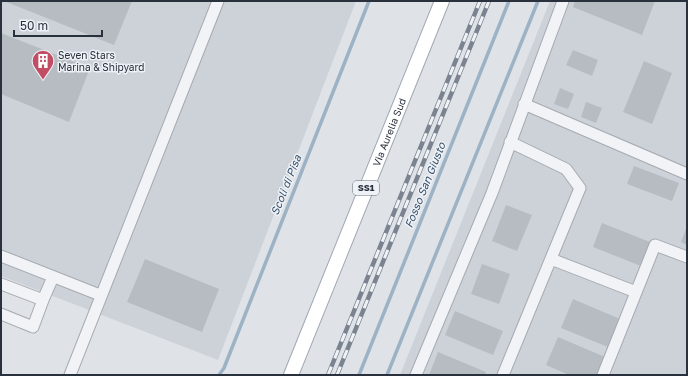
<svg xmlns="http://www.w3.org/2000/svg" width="688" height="376" font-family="'Golos Text',sans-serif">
  <rect width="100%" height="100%" fill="#dfe3e7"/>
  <path fill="#cdd2d9" d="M1 1H356L218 360 1 276Z
    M550 1H687V375H400Z"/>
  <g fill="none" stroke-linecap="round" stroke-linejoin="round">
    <path stroke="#9db2c4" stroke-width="3.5" d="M219 375 224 368 369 1
      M359 375 509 1
      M387 375 538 1"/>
  </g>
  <path fill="#b7bcc3" d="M4 1H132L114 45Z
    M575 1H655L642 35 573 7Z
    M1 33 90 68 69 122 1 94Z
    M573 50 598 60 592 76 566 65Z
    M644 61 672 73 652 124 623 112Z
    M560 88 574 94 568 109 554 104Z
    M586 102 602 108 596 123 581 117Z
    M634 166 679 183 672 201 627 184Z
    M506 205 532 215 517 251 492 241Z
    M602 223 650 242 641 266 593 247Z
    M687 226V245L681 242Z
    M145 259 219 289 202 332 127 302Z
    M482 264 510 274 499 304 471 294Z
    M573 299 620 319 608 347 561 328Z
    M455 311 503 331 493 355 445 335Z
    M558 337 605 357 598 375H569L546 365Z
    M438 352 486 372 485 375H429Z"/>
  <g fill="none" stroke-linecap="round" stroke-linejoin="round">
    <g stroke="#a5aab1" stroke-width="13">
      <path id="minor" d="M524 104 687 174
        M1 256 100 295
        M551 259 636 292
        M1 284 43 300 33 327 1 314
        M43 300 53 277
        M70 375 218 1
        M416 375 492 193 563 1
        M503 375 580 188 566 169 510 142
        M603 375 655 245 687 257"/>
    </g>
    <g stroke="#a0a8b2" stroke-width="16">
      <g id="major">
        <path id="s1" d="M291 375 442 1"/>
      </g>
    </g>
    <use href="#minor" stroke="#f1f3f6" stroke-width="11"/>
    <use href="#major" stroke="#fff" stroke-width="14"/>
    <g stroke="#7a838f" stroke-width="4.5">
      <path id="rail" d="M328 375 480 1
        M337 375 489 1"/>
    </g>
    <use href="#rail" stroke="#eef1f5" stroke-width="3" stroke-dasharray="9" stroke-linecap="butt"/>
  </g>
  <defs>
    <g id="building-pin" transform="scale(1.15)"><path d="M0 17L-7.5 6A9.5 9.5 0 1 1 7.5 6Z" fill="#c24e65" stroke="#eef1f5"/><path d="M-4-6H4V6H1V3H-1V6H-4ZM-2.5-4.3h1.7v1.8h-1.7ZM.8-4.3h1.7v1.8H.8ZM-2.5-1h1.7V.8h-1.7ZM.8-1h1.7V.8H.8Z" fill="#fff"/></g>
  </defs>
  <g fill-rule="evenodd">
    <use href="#building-pin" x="43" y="61"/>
  </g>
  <g text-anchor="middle" stroke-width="3" stroke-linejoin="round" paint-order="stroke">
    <rect fill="#eef1f5" stroke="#646b74" stroke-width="1" x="353" y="181" width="26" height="14" rx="3"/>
    <g font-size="9" font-weight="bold" fill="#29313d">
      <text x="366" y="191">SS1</text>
    </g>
    <g font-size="10" fill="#29313d" stroke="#eef1f5" text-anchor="start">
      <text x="58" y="59">Seven Stars<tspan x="58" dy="12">Marina &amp; Shipyard</tspan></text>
    </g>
    <g font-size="10" fill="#29313d" stroke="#eef1f5">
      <text dy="4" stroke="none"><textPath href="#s1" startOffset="262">Via Aurelia Sud</textPath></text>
    </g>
    <g font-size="11" font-style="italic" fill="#37526d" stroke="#eef1f5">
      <text transform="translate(286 185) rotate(-68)" y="4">Scoli di Pisa</text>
      <text transform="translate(425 185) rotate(-68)" y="4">Fosso San Giusto</text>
    </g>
  </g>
  <rect width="688" height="376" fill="none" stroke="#29313d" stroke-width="4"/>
  <path d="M14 30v6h88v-6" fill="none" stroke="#29313d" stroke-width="2"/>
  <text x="20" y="30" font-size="12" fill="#29313d" stroke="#eef1f5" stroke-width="3" paint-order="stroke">50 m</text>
</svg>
